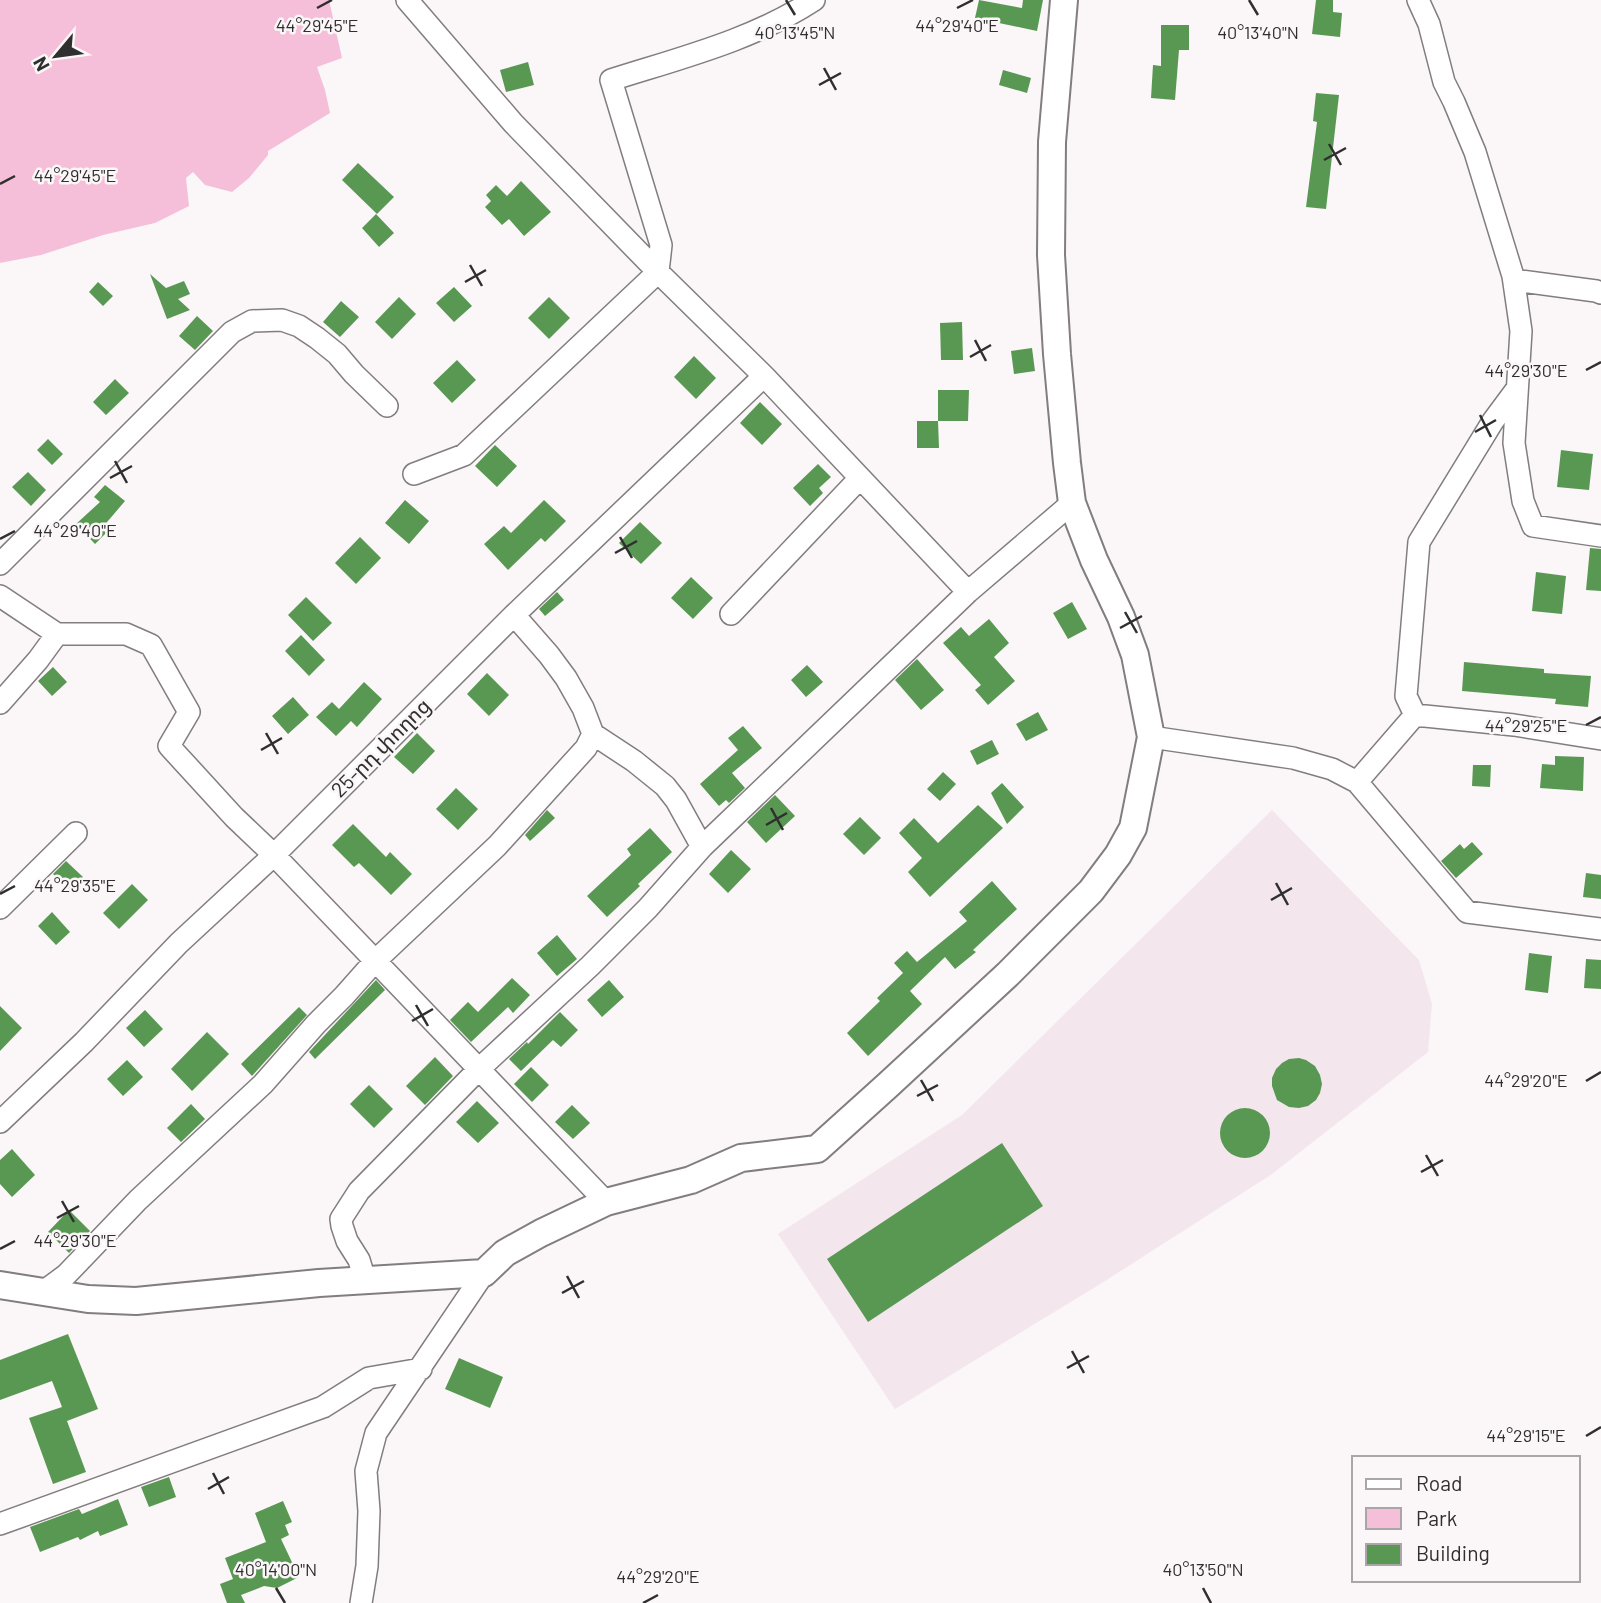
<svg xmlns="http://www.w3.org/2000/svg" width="1601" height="1603" font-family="Barlow,'Noto Sans Armenian',sans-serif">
  <rect width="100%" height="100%" fill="#fbf6f8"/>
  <path fill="#f3e6ec" d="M1272 810 1419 960 1432 1004 1428 1052 1272 1174 1105 1281 895 1409 778 1234 962 1115Z"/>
  <path fill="#f5bfd9" d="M0 0H329L342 58 317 67 325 90 330 113 268 151V155L249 178 232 192 205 185 193 172 186 178 189 206 155 223 103 235 41 255 0 263Z"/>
  <path fill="#599853" d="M979 0 1022 8 1023 0H1043L1037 31 975 18Z
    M1316 0H1333V12L1342 13 1340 37 1312 34Z
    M1161 25H1189V50H1179L1175 100 1151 98 1153 65 1161 66Z
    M528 62 534 85 506 92 500 70Z
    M1003 70 1031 78 1027 93 999 85Z
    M1316 93 1339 95 1326 209 1306 207 1317 122 1313 121Z
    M358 163 394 197 377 214 342 180Z
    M521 181 551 212 524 236 509 219 502 225 485 207 491 201 486 195 496 185 507 196Z
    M376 214 394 233 379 247 362 228Z
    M150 274 166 288 184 281 190 294 178 299 190 310 167 319Z
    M98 282 113 296 103 306 89 292Z
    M454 287 472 306 454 322 436 303Z
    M399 297 416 314 392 339 375 322Z
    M549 297 570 318 549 339 528 318Z
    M341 301 359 317 340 337 323 322Z
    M197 316 213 331 195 350 179 336Z
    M962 322 963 360H941L940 323Z
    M1032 348 1035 371 1014 374 1011 351Z
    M694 356 716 378 696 399 674 377Z
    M457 360 476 380 452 403 433 383Z
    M115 379 129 393 106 415 93 402Z
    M938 390H969L968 421H938Z
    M760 402 782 424 762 445 740 423Z
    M917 421H938L939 448H917Z
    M48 439 63 454 52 465 37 450Z
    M495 445 517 466 497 487 475 466Z
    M1561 450 1593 454 1589 490 1557 487Z
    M818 464 831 477 819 488 823 493 810 506 793 488Z
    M28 472 46 490 31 506 12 487Z
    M105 485 125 501 102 528 106 533 95 544 76 524 100 502 94 497Z
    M405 500 429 521 409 544 385 523Z
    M544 500 566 521 545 542 541 538 508 570 484 544 504 526 511 533Z
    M640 522 662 543 641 564 619 543Z
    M360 537 381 558 356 584 335 563Z
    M1590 548 1601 549V591L1586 590Z
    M1536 572 1566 576 1562 614 1532 611Z
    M691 577 713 598 693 619 671 598Z
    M557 592 564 600 545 616 539 609Z
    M306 597 332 623 313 641 288 615Z
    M1072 602 1087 629 1068 639 1053 613Z
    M989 619 1009 643 994 657 1015 681 988 705 975 690 981 685 943 643 961 627 969 636Z
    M301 635 325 660 309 676 285 651Z
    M917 659 944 690 921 710 895 680Z
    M1464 662 1544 669V673L1591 676 1588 707 1555 704 1556 699 1462 691Z
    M807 665 823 682 806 697 791 680Z
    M53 667 67 682 52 696 38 681Z
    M487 673 509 695 489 716 467 694Z
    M364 682 382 699 357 727 351 721 336 736 316 717 332 702 339 709Z
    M293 697 309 715 288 734 272 716Z
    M1038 712 1048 730 1026 741 1016 724Z
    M743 726 762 748 732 773 745 788 729 803 726 800 719 806 700 784 738 750 728 738Z
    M417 733 435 751 413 774 394 757Z
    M992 740 999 754 977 765 970 751Z
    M1555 756 1584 757 1583 791 1540 788 1542 764 1555 765Z
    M1473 765H1491L1490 787 1472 786Z
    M943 772 956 784 940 801 927 789Z
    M1002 783 1024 807 1007 824 991 793Z
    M456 788 478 809 458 830 436 809Z
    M775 795 795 816 766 843 747 822Z
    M978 805 1003 828 930 897 908 872 922 858 899 833 914 818 938 843Z
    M547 810 555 818 530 841 525 835Z
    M860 817 881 838 864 855 843 834Z
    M353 824 386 857 390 852 412 874 391 895 359 863 354 867 332 845Z
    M650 828 672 852 638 884 640 886 607 917 587 896 631 855 627 849Z
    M1472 842 1483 854 1456 878 1441 861 1460 844 1464 849Z
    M731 850 751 869 728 893 709 874Z
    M66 861 83 877 70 891 53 874Z
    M1586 873 1601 875V899L1583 897Z
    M992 881 1017 909 973 950 976 952 955 969 945 957 910 991 922 1004 868 1056 847 1033 880 1001 877 998 903 973 894 963 907 951 917 962 967 921 959 912Z
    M132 884 148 900 119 929 103 913Z
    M52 912 70 932 56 945 38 926Z
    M557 935 577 959 557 976 537 953Z
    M1529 953 1552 956 1548 993 1525 990Z
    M1586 959 1601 960V989L1584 988Z
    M512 978 530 995 513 1013 508 1007 471 1042 450 1020 468 1002 478 1012Z
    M376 980 385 990 315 1059 309 1052Z
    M609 980 624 997 602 1017 587 1000Z
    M0 1006 22 1028 0 1051Z
    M299 1007 307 1015 252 1076 241 1064Z
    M145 1010 163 1029 144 1047 126 1028Z
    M560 1012 578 1030 561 1047 553 1040 521 1071 509 1059 527 1042 528 1044Z
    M207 1032 229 1054 192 1091 171 1069Z
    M435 1057 453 1076 425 1105 406 1086Z
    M1299 1058 1306 1060 1315 1066 1320 1075 1322 1084 1320 1093 1316 1100 1308 1106 1299 1108 1289 1107 1277 1100 1272 1086V1078L1276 1069 1282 1063 1289 1059Z
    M127 1060 143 1077 123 1096 107 1079Z
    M531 1067 549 1085 532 1102 514 1084Z
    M369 1085 393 1109 374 1128 350 1104Z
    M477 1101 499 1123 478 1143 456 1122Z
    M191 1104 205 1119 181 1142 167 1128Z
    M572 1105 590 1123 573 1139 555 1122Z
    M1220 1133a25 25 0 1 1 50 0a25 25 0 1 1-50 0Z
    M1002 1143 1043 1206 868 1322 827 1259Z
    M12 1149 35 1175 12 1197 0 1184V1160Z
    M69 1210 90 1231 69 1253 48 1232Z
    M68 1334 98 1409 67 1421 86 1472 53 1484 29 1418 62 1407 52 1381 0 1400V1360Z
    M459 1358 503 1377 490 1408 445 1389Z
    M169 1477 176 1497 149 1507 141 1487Z
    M118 1499 128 1525 100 1536 98 1531 80 1540 78 1537 40 1552 30 1527 79 1509 82 1514Z
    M283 1501 292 1522 285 1525 289 1535 281 1539 299 1577 277 1588 264 1586 241 1595 245 1603H227L220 1584 233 1579 225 1558 266 1542 255 1513Z"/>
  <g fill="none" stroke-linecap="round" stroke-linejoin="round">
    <g stroke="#827d7f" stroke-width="24">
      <path id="minor" d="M407 0 513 123 658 272 764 376 968 592
        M1418 0 1429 24 1444 82 1454 102 1475 152 1513 276 1521 331 1514 443 1523 501 1533 526 1601 536
        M1514 280 1596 291 1601 293
        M414 474 464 455 658 272 661 245 611 80C680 58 753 40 814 0
        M0 564 232 332 252 321 282 320 299 326 317 338 337 354 354 374 387 406
        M0 596 57 634
        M731 614 860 478
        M514 615 549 655 566 678 583 708 593 734 634 761 665 786 676 800 702 847
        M0 703 38 660 57 634H126L151 645 189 712 169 746 234 817 274 855 606 1202
        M1415 715 1406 696 1419 542 1493 421 1516 390
        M1151 737 1293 758 1332 769 1357 782 1467 912 1601 929
        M1357 782 1415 715 1514 725 1601 739
        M0 908 76 833
        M0 1122 84 1042 179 943 274 855 514 615 764 376
        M365 1280 359 1260 347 1241 342 1226 341 1219 359 1191 479 1069 590 966 648 908 702 847 968 592 1072 503
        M43 1292 66 1275 138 1200 263 1084 316 1024 344 996 375 961 497 846 586 748 593 734
        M0 1524 323 1407 369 1378 421 1369
        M361 1603 367 1566 369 1511 366 1471 376 1433 484 1273"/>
    </g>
    <g stroke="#827d7f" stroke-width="30">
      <path id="tertiary" d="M0 1285 88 1299 136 1301 319 1283 484 1273 505 1253 541 1233 606 1202 691 1180 741 1158 817 1149 888 1085 1008 974 1091 891 1118 855 1133 828 1151 737 1135 655 1121 617 1094 560 1072 503 1067 463 1057 354 1051 255 1052 142 1064 0"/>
    </g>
    <use href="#minor" stroke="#fff" stroke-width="21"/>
    <use href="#tertiary" stroke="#fff" stroke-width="26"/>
  </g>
  <path fill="none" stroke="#302f2f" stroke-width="2.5" d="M786 0 795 15M1249 0 1258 15M317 8 332 0M957 8 973 0M824 68 836 90M819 85 841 73M1329 144 1341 165M1324 160 1346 148M0 184 15 176M470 265 482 286M465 282 486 270M975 340 986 361M970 357 991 345M1586 370 1601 362M1480 415 1491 437M1475 432 1496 420M115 461 127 483M110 478 132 466M620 537 632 558M0 539 15 531M615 553 637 541M1125 612 1137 633M1120 628 1142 616M1586 725 1601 717M266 733 278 754M261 750 282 738M771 808 783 830M766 825 787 813M1276 883 1288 905M0 894 15 886M1271 900 1292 888M416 1005 428 1026M412 1021 433 1009M921 1080 933 1101M1586 1081 1601 1072M917 1096 938 1085M1426 1155 1438 1176M1421 1172 1443 1160M62 1201 74 1222M57 1218 79 1206M0 1249 15 1241M567 1276 579 1298M562 1293 584 1281M1072 1351 1084 1373M1067 1368 1089 1356M1586 1436 1601 1427M213 1473 224 1494M208 1489 229 1477M276 1588 285 1603M1203 1588 1211 1603M643 1603 658 1595"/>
  <g text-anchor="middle" stroke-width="5" stroke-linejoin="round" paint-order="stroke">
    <g font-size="21" fill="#302f2f" stroke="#fbf6f8">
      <text transform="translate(381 748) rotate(-45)" y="7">25-րդ փողոց</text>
    </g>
  </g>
  <g font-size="18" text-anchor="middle" fill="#302f2f" stroke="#fbf6f8" stroke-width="5" stroke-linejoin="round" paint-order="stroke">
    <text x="317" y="32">44°29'45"E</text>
    <text x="957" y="32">44°29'40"E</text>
    <text x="795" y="39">40°13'45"N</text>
    <text x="1258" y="39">40°13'40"N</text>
    <text x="75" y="182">44°29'45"E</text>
    <text x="1526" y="377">44°29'30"E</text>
    <text x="75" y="537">44°29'40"E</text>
    <text x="1526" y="732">44°29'25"E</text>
    <text x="75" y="892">44°29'35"E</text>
    <text x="1526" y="1087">44°29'20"E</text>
    <text x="75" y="1247">44°29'30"E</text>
    <text x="1526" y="1442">44°29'15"E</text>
    <text x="276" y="1576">40°14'00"N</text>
    <text x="1203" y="1576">40°13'50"N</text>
    <text x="658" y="1583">44°29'20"E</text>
  </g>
  <rect x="1352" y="1456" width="228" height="126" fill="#fbf6f8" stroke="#aaa6a8" stroke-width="2"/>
  <rect x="1366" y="1479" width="35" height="10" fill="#ffffff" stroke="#aaa6a8" stroke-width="2"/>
  <text x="1416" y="1491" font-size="21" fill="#302f2f">Road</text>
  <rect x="1366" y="1508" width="35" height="21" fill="#f5bfd9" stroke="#aaa6a8" stroke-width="2"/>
  <text x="1416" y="1526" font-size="21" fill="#302f2f">Park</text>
  <rect x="1366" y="1544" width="35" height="21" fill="#599853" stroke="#aaa6a8" stroke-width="2"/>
  <text x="1416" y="1561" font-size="21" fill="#302f2f">Building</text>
  <g transform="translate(56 56) rotate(241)" stroke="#fbf6f8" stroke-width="5" paint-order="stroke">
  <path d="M0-5L12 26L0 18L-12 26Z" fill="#302f2f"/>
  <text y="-10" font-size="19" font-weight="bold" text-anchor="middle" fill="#302f2f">N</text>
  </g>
</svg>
